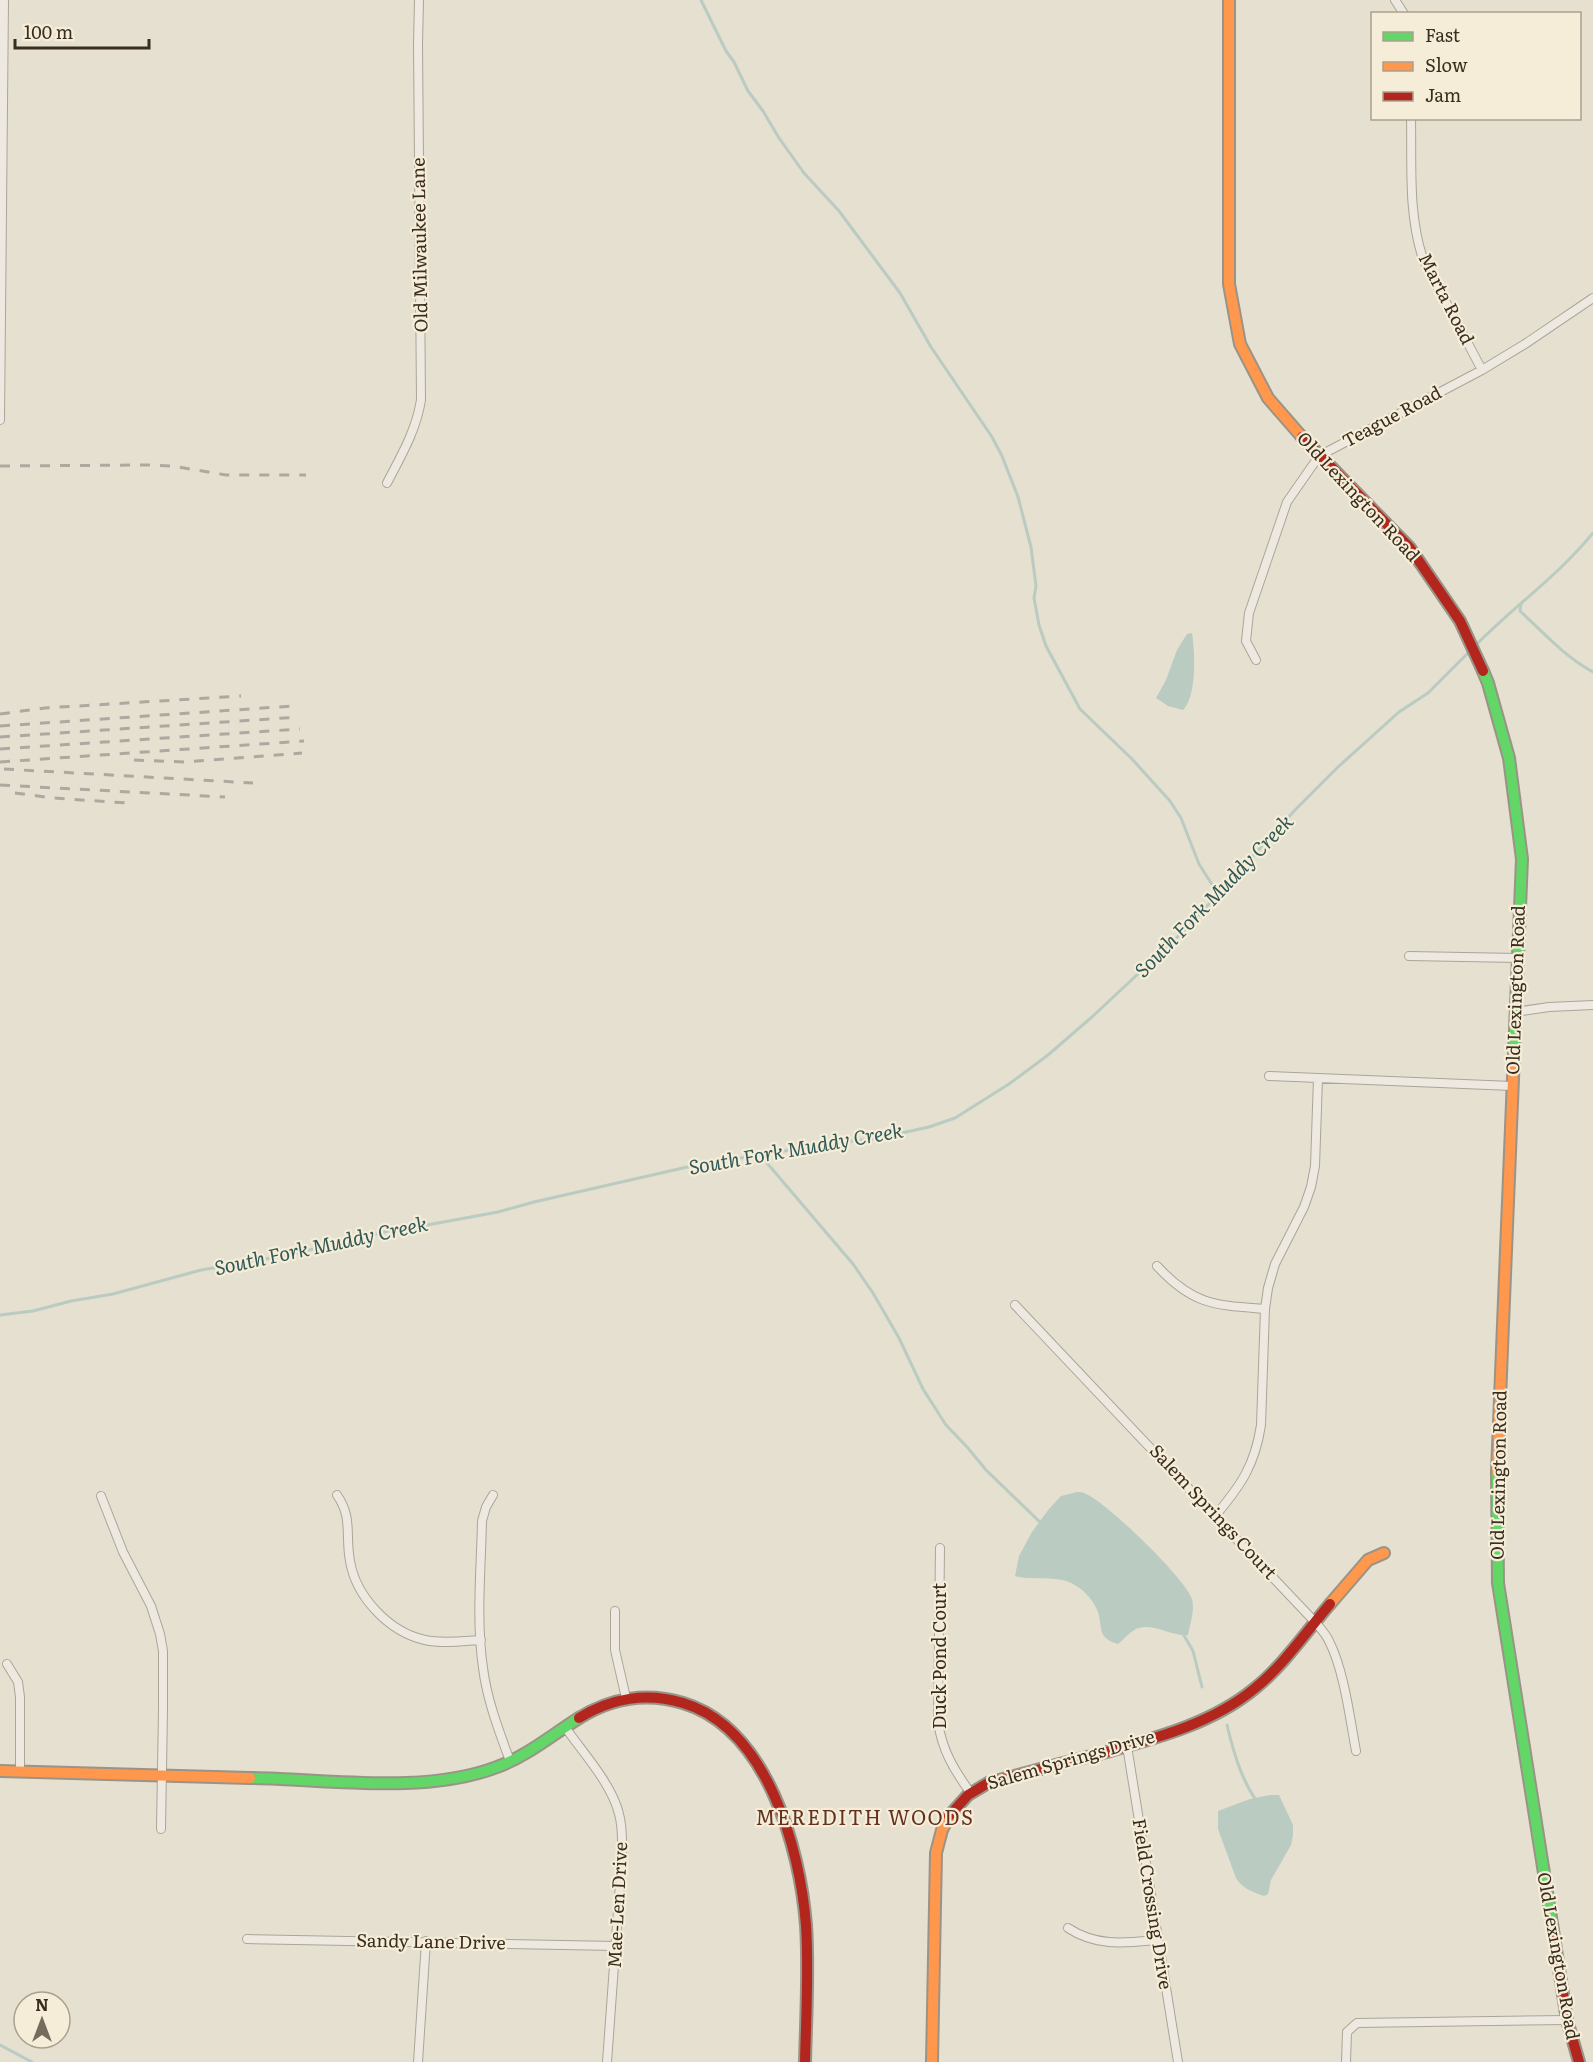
<svg xmlns="http://www.w3.org/2000/svg" width="1593" height="2062" font-family="Literata,serif">
  <rect width="100%" height="100%" fill="#e5e0d0"/>
  <path fill="#bacbc1" d="M1192 633C1195 652 1197 696 1183 710L1168 706 1156 698 1166 680 1177 650 1187 634Z
    M1077 1492C1080 1492 1083 1492 1086 1494 1106 1502 1185 1578 1192 1599 1195 1610 1190 1624 1188 1635 1171 1637 1153 1622 1136 1629 1130 1632 1123 1640 1118 1644 1097 1638 1103 1629 1098 1612 1095 1603 1086 1592 1078 1587 1059 1573 1035 1582 1015 1576L1019 1556 1032 1532 1049 1509 1061 1496Z
    M1270 1795H1279L1293 1825V1835L1291 1845 1271 1880 1268 1894 1264 1896C1253 1892 1243 1889 1236 1878L1218 1829V1811L1250 1799Z"/>
  <g fill="none" stroke-linecap="round" stroke-linejoin="round">
    <path stroke="#bacbc1" stroke-width="3" d="M701 0 726 51 734 62 748 91 763 111 779 138 804 173 839 211 900 293 931 347 992 437 1002 456 1018 497 1031 547 1036 586 1034 598 1039 625 1046 646 1080 709 1132 759 1170 801 1181 818 1199 864 1218 894
      M1521 604 1520 611C1544 633 1564 656 1593 672
      M1475 646C1513 607 1558 576 1593 533
      M767 1154 765 1159 767 1163 853 1264 873 1293 899 1338 923 1389 946 1425 968 1448 986 1470 1043 1525
      M0 1315 33 1311 71 1301 113 1294 201 1270 288 1255 405 1227 427 1225 498 1212 534 1202 696 1165 841 1142 874 1139 929 1127 955 1118 1009 1084 1048 1055 1093 1016 1186 929 1296 809 1338 767 1399 712 1428 693 1470 651
      M1182 1632 1193 1651 1202 1687
      M1227 1725C1233 1750 1241 1779 1256 1800
      M0 2045 32 2062"/>
    <g stroke="#aba598" stroke-width="10">
      <path id="street" d="M1395 0 1404 14
        M1411 118C1412 165 1408 214 1423 259L1482 370
        M0 420 4 0
        M387 483C401 456 416 431 421 400L418 44 419 0
        M1256 660 1246 641 1249 613 1287 502 1319 456 1482 370 1525 344 1593 298
        M1409 956 1518 958
        M1515 1012 1549 1007 1593 1005
        M1269 1076 1512 1086
        M1157 1266C1193 1305 1214 1305 1265 1309
        M1015 1305 1315 1622C1320 1628 1326 1634 1329 1641 1344 1670 1350 1719 1356 1751
        M337 1495C353 1518 345 1535 350 1561 356 1597 389 1632 425 1640 443 1644 463 1641 481 1640
        M493 1495 486 1507 482 1521C481 1569 476 1620 483 1668 487 1700 499 1731 510 1761
        M101 1496 123 1552 151 1606 160 1634 163 1651V1709L161 1829
        M1216 1515C1241 1485 1255 1465 1261 1425L1265 1309 1268 1288 1275 1264 1304 1207 1311 1187 1315 1166 1318 1078
        M940 1548 938 1722C942 1750 954 1770 970 1792
        M615 1611V1650L626 1698
        M7 1664 18 1682 20 1697V1772
        M565 1727C583 1753 612 1784 619 1814 623 1828 622 1842 622 1856L607 2062
        M1127 1746 1178 2062
        M1068 1928C1097 1947 1125 1943 1157 1940
        M247 1939 616 1946
        M418 2062 426 1941
        M1346 2062 1347 2032 1357 2023 1567 2020"/>
    </g>
    <g stroke="#9a9488" stroke-width="14">
      <path id="fast" d="M1483 671 1488 683 1509 758 1522 859 1514 1054
        M1497 1472 1498 1583 1553 1930
        M250 1778C326 1779 424 1795 497 1767 527 1756 552 1735 579 1718"/>
    </g>
    <g stroke="#9a9488" stroke-width="14">
      <path id="slow" d="M1229 0V284L1240 344 1268 398 1302 437
        M1497 1472 1514 1054
        M1330 1604 1368 1560 1384 1553
        M0 1771 250 1778
        M932 2062 936 1853 942 1830 949 1816"/>
    </g>
    <g stroke="#9a9488" stroke-width="14">
      <path id="jam" d="M1302 437 1410 548 1460 621 1483 671
        M579 1718C611 1698 647 1692 683 1703 767 1728 800 1848 806 1925 809 1971 806 2017 805 2062
        M949 1816 968 1795 988 1783C1025 1773 1062 1763 1099 1754 1152 1739 1210 1725 1254 1689 1283 1666 1306 1632 1330 1604
        M1553 1930 1567 2020 1579 2062"/>
    </g>
    <use href="#street" stroke="#ede9e1" stroke-width="8"/>
    <use href="#fast" stroke="#63d668" stroke-width="10"/>
    <use href="#slow" stroke="#ff974d" stroke-width="10"/>
    <use href="#jam" stroke="#b3261e" stroke-width="10"/>
    <path stroke="#ada9a1" stroke-width="3" stroke-dasharray="10 10" stroke-linecap="butt" d="M0 466 148 465 172 466 226 475H306
      M0 714 45 708 241 696
      M0 726 293 706
      M0 737 299 717
      M0 749 300 729
      M134 760 184 762 302 753
      M0 762 304 741
      M4 769 253 783
      M0 785 225 797
      M15 793 53 798 127 803"/>
  </g>
  <g text-anchor="middle" stroke-width="4.5" stroke-linejoin="round" paint-order="stroke">
    <g font-size="18" fill="#3a2d20" stroke="#f5edd7">
      <text transform="translate(420 245) rotate(-91)" y="6">Old Milwaukee Lane</text>
      <text transform="translate(1446 299) rotate(63)" y="6">Marta Road</text>
      <text transform="translate(1392 417) rotate(-28)" y="6">Teague Road</text>
      <text transform="translate(1358 497) rotate(47)" y="6">Old Lexington Road</text>
      <text transform="translate(1516 990) rotate(-88)" y="6">Old Lexington Road</text>
      <text transform="translate(1499 1475) rotate(-89)" y="6">Old Lexington Road</text>
      <text transform="translate(1213 1512) rotate(47)" y="6">Salem Springs Court</text>
      <text transform="translate(940 1656) rotate(-90)" y="6">Duck Pond Court</text>
      <text transform="translate(1071 1760) rotate(-16)" y="6">Salem Springs Drive</text>
      <text transform="translate(1152 1904) rotate(81)" y="6">Field Crossing Drive</text>
      <text transform="translate(618 1905) rotate(-87)" y="6">Mae-Len Drive</text>
      <text transform="translate(431 1942) rotate(1)" y="6">Sandy Lane Drive</text>
      <text transform="translate(1558 1956) rotate(80)" y="6">Old Lexington Road</text>
    </g>
    <g font-size="20" font-style="italic" fill="#305958" stroke="#f5edd7">
      <text transform="translate(1214 896) rotate(-46)" y="7">South Fork Muddy Creek</text>
      <text transform="translate(796 1149) rotate(-10)" y="7">South Fork Muddy Creek</text>
      <text transform="translate(321 1246) rotate(-12)" y="7">South Fork Muddy Creek</text>
    </g>
    <g font-size="20" letter-spacing="1.5" fill="#653120" stroke="#f5edd7">
      <text x="865" y="1825">MEREDITH WOODS</text>
    </g>
  </g>
  <rect x="1371" y="12" width="210" height="108" fill="#f5edd7" stroke="#aaa08e" stroke-width="1.5"/>
  <rect x="1383" y="32" width="30" height="9" fill="#63d668" stroke="#aaa08e" stroke-width="1.5"/>
  <text x="1425" y="42" font-size="18" fill="#3a2d20">Fast</text>
  <rect x="1383" y="62" width="30" height="9" fill="#ff974d" stroke="#aaa08e" stroke-width="1.5"/>
  <text x="1425" y="72" font-size="18" fill="#3a2d20">Slow</text>
  <rect x="1383" y="92" width="30" height="9" fill="#b3261e" stroke="#aaa08e" stroke-width="1.5"/>
  <text x="1425" y="102" font-size="18" fill="#3a2d20">Jam</text>
  <g transform="translate(42 2020)"><circle r="28" fill="#f5edd7" stroke="#aaa08e" stroke-width="1.5"/>
  <path d="M0-4.5L10 22L0 15L-10 22Z" fill="#766c5e"/>
  <text y="-9" font-size="16" font-weight="bold" text-anchor="middle" fill="#3a2d20">N</text>
  </g>
  <path d="M15 39v9h134v-9" fill="none" stroke="#3a2d20" stroke-width="3"/>
  <text x="24" y="39" font-size="18" fill="#3a2d20" stroke="#f5edd7" stroke-width="4.5" paint-order="stroke">100 m</text>
</svg>
